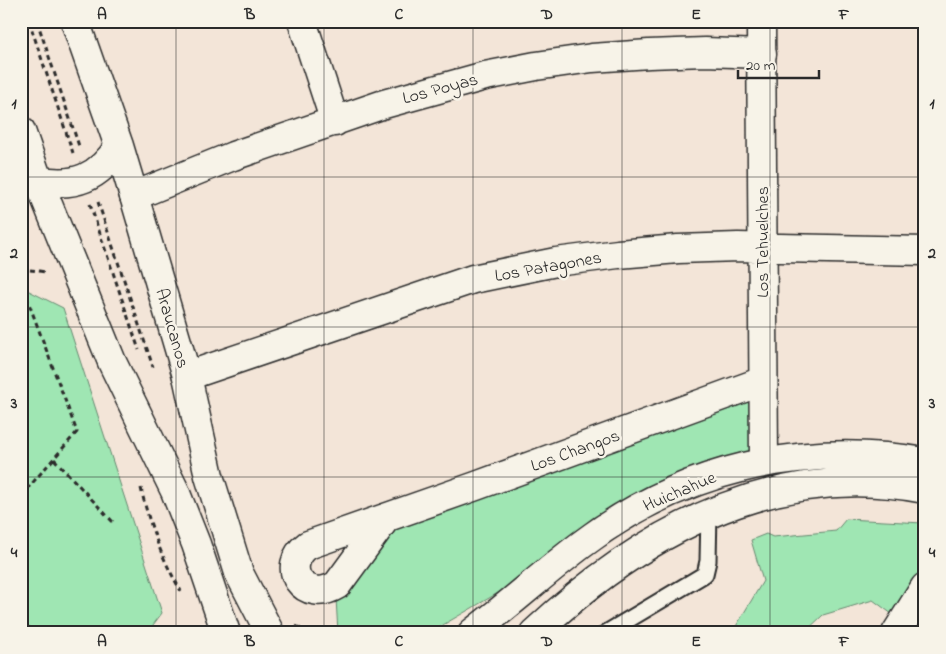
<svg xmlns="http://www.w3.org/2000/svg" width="946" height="654" font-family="'Indie Flower',sans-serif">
  <rect width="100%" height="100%" fill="#f3e5d8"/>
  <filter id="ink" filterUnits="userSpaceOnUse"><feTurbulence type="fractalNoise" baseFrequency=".02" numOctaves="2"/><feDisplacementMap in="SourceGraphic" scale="10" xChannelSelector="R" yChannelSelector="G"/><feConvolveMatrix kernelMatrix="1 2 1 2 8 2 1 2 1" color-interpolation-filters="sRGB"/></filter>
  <g filter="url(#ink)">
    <path fill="#9fe6b3" stroke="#65886f" d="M21 287 63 308 162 613 147 633H21Z
      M756 391 754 456 604 519 503 590 429 633H338L336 598 397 520Z
      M846 519 923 523 919 576 896 617 873 600 823 615 804 633H732L763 581 751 540 766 534 773 537 836 531Z"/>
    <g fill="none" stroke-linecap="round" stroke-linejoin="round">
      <g stroke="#2b2b2b" stroke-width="19">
        <path id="lane" d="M606 633 705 574 708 561 709 512"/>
      </g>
      <g stroke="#2b2b2b" stroke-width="31">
        <path id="street" d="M302 21 335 122
          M761 21 764 462
          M134 196 233 156 384 104 485 76 536 66 592 58 649 54 705 52 762 54
          M187 376 473 279 556 262 618 254 678 249 738 247 925 251
          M386 518 337 585C304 605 278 567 308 545L476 486 763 381
          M896 633 925 587"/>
      </g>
      <g stroke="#2b2b2b" stroke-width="31">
        <path id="secondary" d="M75 21 119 146 134 196 187 376 209 476 239 573 270 633
          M21 131 38 180 112 362 175 491 196 544 226 633
          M38 180C74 188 99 178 119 146"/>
      </g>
      <g stroke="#2b2b2b" stroke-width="31">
        <path id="primary" d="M472 633C509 605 544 573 581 545 681 469 801 441 925 462
          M534 633C641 533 774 459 925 489"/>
      </g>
      <path stroke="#2b2b2b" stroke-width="3" stroke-dasharray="5 4" stroke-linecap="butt" d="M29 21 73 153
        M37 21 80 149
        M98 202 153 367
        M90 204 139 350
        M21 269 47 272
        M21 296 25 293 77 432 21 496
        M54 459 113 522
        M141 488C149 525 162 559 181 591
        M21 621 35 633
        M296 626 308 633
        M438 633 446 629"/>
      <use href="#lane" stroke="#f7f3e8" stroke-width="15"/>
      <use href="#street" stroke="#f7f3e8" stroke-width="28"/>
      <use href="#secondary" stroke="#f7f3e8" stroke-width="28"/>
      <use href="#primary" stroke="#f7f3e8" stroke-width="28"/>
    </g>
  </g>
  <path fill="none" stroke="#2b2b2b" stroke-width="1" stroke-opacity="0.55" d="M176 21V633M324 21V633M473 21V633M622 21V633M770 21V633M21 177H925M21 327H925M21 477H925"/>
  <g text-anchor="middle" stroke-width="5" stroke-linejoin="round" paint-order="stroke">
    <g font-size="18" fill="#2b2b2b" stroke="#f7f3e8">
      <text transform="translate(440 88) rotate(-15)" y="6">Los Poyas</text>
      <text transform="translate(762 242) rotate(-90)" y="6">Los Tehuelches</text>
      <text transform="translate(548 266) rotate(-10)" y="6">Los Patagones</text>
      <text transform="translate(173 328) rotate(74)" y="6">Araucanos</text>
      <text transform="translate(575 450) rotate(-20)" y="6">Los Changos</text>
      <text transform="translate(679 491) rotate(-23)" y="6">Huichahue</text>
    </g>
  </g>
  <rect width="946" height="654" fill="none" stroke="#f7f3e8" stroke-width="55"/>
  <path d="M738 70v8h81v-8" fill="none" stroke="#2b2b2b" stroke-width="2.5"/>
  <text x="746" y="70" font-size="15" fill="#2b2b2b" stroke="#f7f3e8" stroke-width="4" paint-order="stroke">20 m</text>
  <rect x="28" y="28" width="890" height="598" fill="none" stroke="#2b2b2b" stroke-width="2"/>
  <g font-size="16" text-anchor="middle" font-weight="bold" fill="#2b2b2b">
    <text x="102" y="19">A</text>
    <text x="250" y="19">B</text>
    <text x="399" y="19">C</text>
    <text x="547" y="19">D</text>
    <text x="696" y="19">E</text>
    <text x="844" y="19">F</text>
    <text x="14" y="108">1</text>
    <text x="932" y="108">1</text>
    <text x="14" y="258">2</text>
    <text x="932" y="258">2</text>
    <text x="14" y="408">3</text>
    <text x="932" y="408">3</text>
    <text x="14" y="557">4</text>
    <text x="932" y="557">4</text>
    <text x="102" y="646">A</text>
    <text x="250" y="646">B</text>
    <text x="399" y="646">C</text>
    <text x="547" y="646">D</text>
    <text x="696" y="646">E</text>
    <text x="844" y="646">F</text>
  </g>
</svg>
